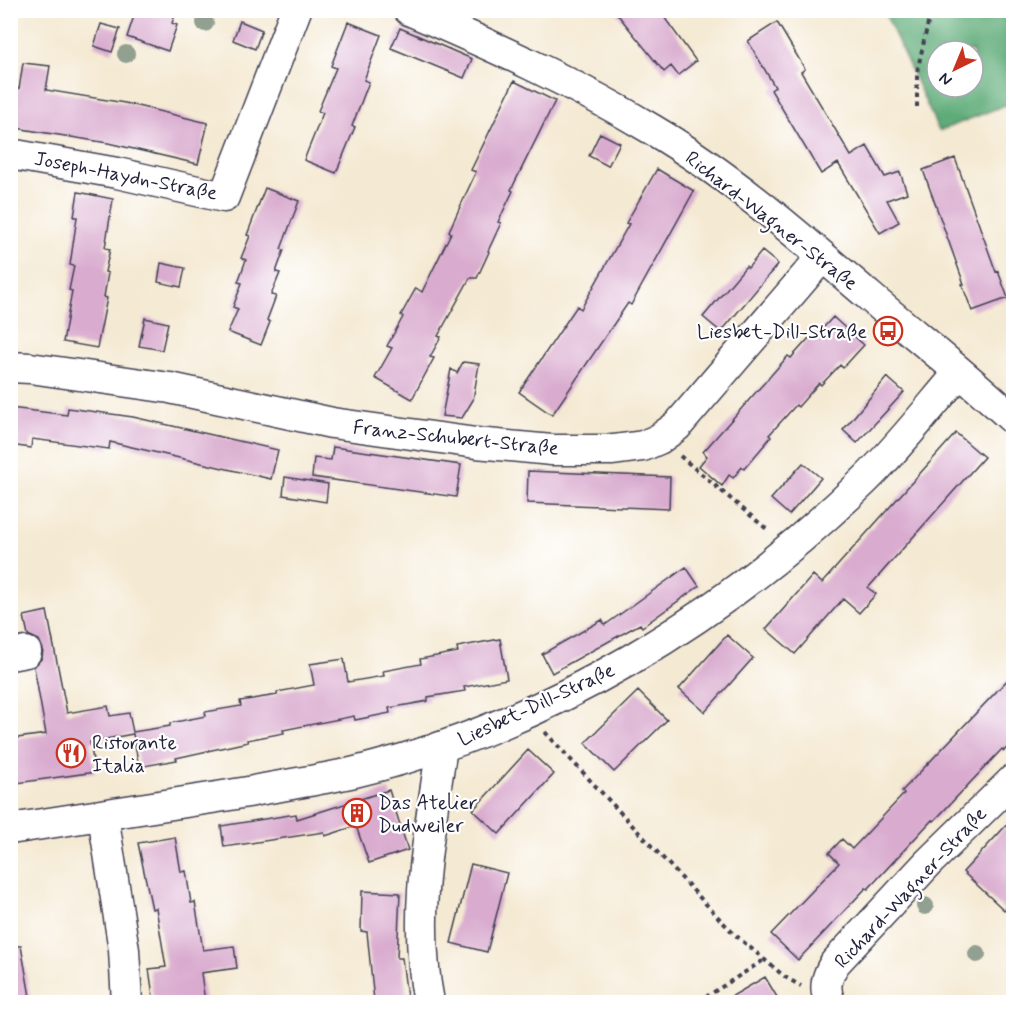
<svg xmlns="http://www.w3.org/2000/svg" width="1024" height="1013" font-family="Mynerve,sans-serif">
  <rect width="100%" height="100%" fill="#fff"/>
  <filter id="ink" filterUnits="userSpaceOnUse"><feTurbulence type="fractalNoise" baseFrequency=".0167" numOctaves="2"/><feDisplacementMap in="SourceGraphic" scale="12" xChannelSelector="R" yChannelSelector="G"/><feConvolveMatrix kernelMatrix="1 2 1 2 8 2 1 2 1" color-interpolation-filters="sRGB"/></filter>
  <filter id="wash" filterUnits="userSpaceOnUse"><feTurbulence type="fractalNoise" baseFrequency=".008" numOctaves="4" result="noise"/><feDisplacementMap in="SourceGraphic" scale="24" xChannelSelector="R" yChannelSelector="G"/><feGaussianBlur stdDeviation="1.35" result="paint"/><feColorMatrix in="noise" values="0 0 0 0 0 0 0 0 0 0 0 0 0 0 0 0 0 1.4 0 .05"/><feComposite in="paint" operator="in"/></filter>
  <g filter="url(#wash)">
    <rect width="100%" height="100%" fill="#f4e9d2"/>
    <path fill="#5eac78" stroke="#40675a" stroke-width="1.5" fill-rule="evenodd" d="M884 11H1013V102L939 131ZM937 51H973V87H937Z"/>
    <g id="blocks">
      <path fill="#d9abcf" d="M136 10H177L172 23 177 25 168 51 127 37Z
        M614 10H659L696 61 678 75 671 66 664 72Z
        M240 21 262 30 255 49 233 40Z
        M348 22 381 35 364 80 369 82 352 126 355 127 336 173 304 160 323 113 318 111 336 68 331 66Z
        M777 22 805 69 801 72 851 156 867 146 885 177 900 172 907 193 887 200 899 222 880 233 838 163 821 174 771 90 775 87 748 41Z
        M101 24 120 29 112 52 94 46Z
        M400 28 472 59 464 78 391 48Z
        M23 63 50 66 46 90 125 103 208 123 198 164 108 143 10 127V88L19 89Z
        M514 81 555 101 511 190 513 191 498 222 501 223 488 251 489 252 477 278H470L438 336 441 337 430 357 434 358 412 399 375 378 392 348 387 346 403 317 401 315 416 288 422 292 451 233 449 231 476 172 471 170Z
        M600 133 620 143 608 166 589 156Z
        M955 158 996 272 998 271 1008 298 972 311 962 284H964L923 170Z
        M657 169 694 191 631 305 628 303 552 415 519 392 577 306 581 309 629 224 626 223Z
        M265 188 299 201 281 249 284 250 276 272 280 273 271 295 276 296 267 320 270 322 261 345 228 332 238 309 233 307 242 283 238 282 246 260 241 258 250 236 247 235Z
        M78 192 113 199 105 248 110 249 105 272 108 273 104 297 107 298 97 348 63 342 72 291 69 290 74 266 70 265 77 217H74Z
        M762 251 778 264 721 332 703 317 746 266 748 268Z
        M161 263 185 268 181 287 158 282Z
        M833 317 864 345 843 368 840 365 821 385 819 383 798 407 796 405 769 435 771 437 744 469 742 467 733 478 729 475 722 486 699 466 707 456 703 452 788 356 791 358 809 338 812 340Z
        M145 318 168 323 162 350 139 346Z
        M463 362 479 364 473 400 462 418 442 416 451 369 457 373Z
        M887 377 904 392 857 443 843 430Z
        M10 408 67 415 68 408 133 417 278 450 271 479 110 442 109 449 32 439 31 448 10 445Z
        M956 433 984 457 868 588 876 594 859 613 843 599 795 654 766 629 813 575 822 583Z
        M333 447 461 465 456 497 312 477 314 458 331 460Z
        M803 463 821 478 789 515 771 499Z
        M528 471 670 477 669 509 527 503Z
        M285 477 328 484 326 502 283 495Z
        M686 567 699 586 642 627 640 624 552 673 542 654 602 620 605 625Z
        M47 611 67 713 108 706 110 716 129 713 133 732 170 726V723L206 716 205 712 241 706 240 701 277 695V692L314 685 310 664 344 659 348 682 384 676 383 671 421 664 420 659 458 652 457 647 500 639 507 679 464 687 465 691 428 697V701L389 708 390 713 355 720 354 716 283 730 284 733 247 740 248 742 176 758 177 760 139 767 133 734 90 742 95 772 10 784V739L46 734 34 667 42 658 43 649 39 640 28 635 24 616Z
        M727 635 753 658 705 712 679 689Z
        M1014 673V740L1004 751 1002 749 934 821 932 820 868 889 866 888 798 960 771 934 839 863 829 853 842 839 852 849 904 794 902 791Z
        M638 691 667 720 614 772 585 743Z
        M528 750 554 774 499 834 473 810Z
        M389 790 408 850 369 863 356 826 325 836 324 832 224 847 221 826 296 814 297 819Z
        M1014 817V900L1004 910 963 872Z
        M175 837 181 872 186 871 191 903 195 902 203 950 234 946 237 968 201 973 205 1002H154L149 969 166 967 156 908 152 909 138 843Z
        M471 864 507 873 487 952 451 943Z
        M362 891 400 893 397 958H402L407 998 374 1001 367 932 361 931Z
        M10 946H21L31 1002H10Z
        M765 977 780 1002H722Z"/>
    </g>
  </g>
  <g filter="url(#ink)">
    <use href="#blocks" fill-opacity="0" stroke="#424052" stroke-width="1.5"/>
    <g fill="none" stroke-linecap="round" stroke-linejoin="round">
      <g stroke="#424052" stroke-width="33">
        <path id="minor" d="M409 10C493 46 575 83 653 130 731 176 800 237 869 296 917 337 967 376 1014 420
          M10 154 117 173 224 197 296 10
          M10 367 30 368 170 388 332 423 476 443 552 450H613L643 446 659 439 677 426 822 257
          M10 655 26 652
          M103 815 124 950 127 1002
          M10 829C90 817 169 805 248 792 283 785 320 780 355 772 549 725 723 618 865 480 899 447 928 409 959 373
          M429 1002C412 916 429 833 442 747
          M830 1002C823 988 827 976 835 963L928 863 1014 779"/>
      </g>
      <path stroke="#424052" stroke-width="4" stroke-dasharray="4.5 4.5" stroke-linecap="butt" d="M917 107V72L931 10
        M680 456 769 531
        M545 732 733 933 785 977 801 986
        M698 1002 764 960"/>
      <use href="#minor" stroke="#fff" stroke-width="30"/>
    </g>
    <g fill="#92a091">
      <circle cx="205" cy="23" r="9"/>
      <circle cx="126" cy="54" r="9"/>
      <circle cx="925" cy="906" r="9"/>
      <circle cx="977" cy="954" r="9"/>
    </g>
  </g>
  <defs>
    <g id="bus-ring" transform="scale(1.5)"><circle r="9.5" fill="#fff" stroke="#c8321e" stroke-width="1.5"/><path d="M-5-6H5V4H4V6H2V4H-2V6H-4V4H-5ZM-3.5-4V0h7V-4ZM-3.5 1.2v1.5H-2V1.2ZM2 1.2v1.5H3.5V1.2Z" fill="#c8321e"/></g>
    <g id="restaurant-ring" transform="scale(1.5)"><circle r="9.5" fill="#fff" stroke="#c8321e" stroke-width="1.5"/><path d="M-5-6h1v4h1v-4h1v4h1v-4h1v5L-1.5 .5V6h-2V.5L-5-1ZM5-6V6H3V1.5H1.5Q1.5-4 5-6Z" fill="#c8321e"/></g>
    <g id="building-ring" transform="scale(1.5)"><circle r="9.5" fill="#fff" stroke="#c8321e" stroke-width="1.5"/><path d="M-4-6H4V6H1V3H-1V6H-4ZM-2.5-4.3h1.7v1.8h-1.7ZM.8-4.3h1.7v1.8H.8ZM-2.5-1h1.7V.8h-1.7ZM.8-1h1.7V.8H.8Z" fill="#c8321e"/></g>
  </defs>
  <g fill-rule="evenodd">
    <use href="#bus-ring" x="888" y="331"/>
    <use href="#restaurant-ring" x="71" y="753"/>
    <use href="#building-ring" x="357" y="813"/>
  </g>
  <g text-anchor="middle" stroke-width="4.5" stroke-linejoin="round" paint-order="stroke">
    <g font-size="20" fill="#22223b" stroke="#fff">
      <text transform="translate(126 175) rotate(11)" y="7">Joseph-Haydn-Straße</text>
      <text transform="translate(772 220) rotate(38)" y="7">Richard-Wagner-Straße</text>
      <text transform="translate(456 437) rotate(6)" y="7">Franz-Schubert-Straße</text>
      <text transform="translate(536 704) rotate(-25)" y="7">Liesbet-Dill-Straße</text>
      <text transform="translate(910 887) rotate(-47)" y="7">Richard-Wagner-Straße</text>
    </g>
    <g font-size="20" fill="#22223b" stroke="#fff" text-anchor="start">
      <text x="867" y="338" text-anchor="end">Liesbet-Dill-Straße</text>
      <text x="92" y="749">Ristorante<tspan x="92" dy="23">Italia</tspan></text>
      <text x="378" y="809">Das Atelier<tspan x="378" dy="23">Dudweiler</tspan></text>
    </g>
  </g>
  <rect width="1024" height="1013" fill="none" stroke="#fff" stroke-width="36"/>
  <g transform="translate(955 69) rotate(223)"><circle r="28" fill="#ffffff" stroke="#a7a7b1" stroke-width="1.5"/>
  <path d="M0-4.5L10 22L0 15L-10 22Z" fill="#c8321e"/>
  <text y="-9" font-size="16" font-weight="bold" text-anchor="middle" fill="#22223b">N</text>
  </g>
</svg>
